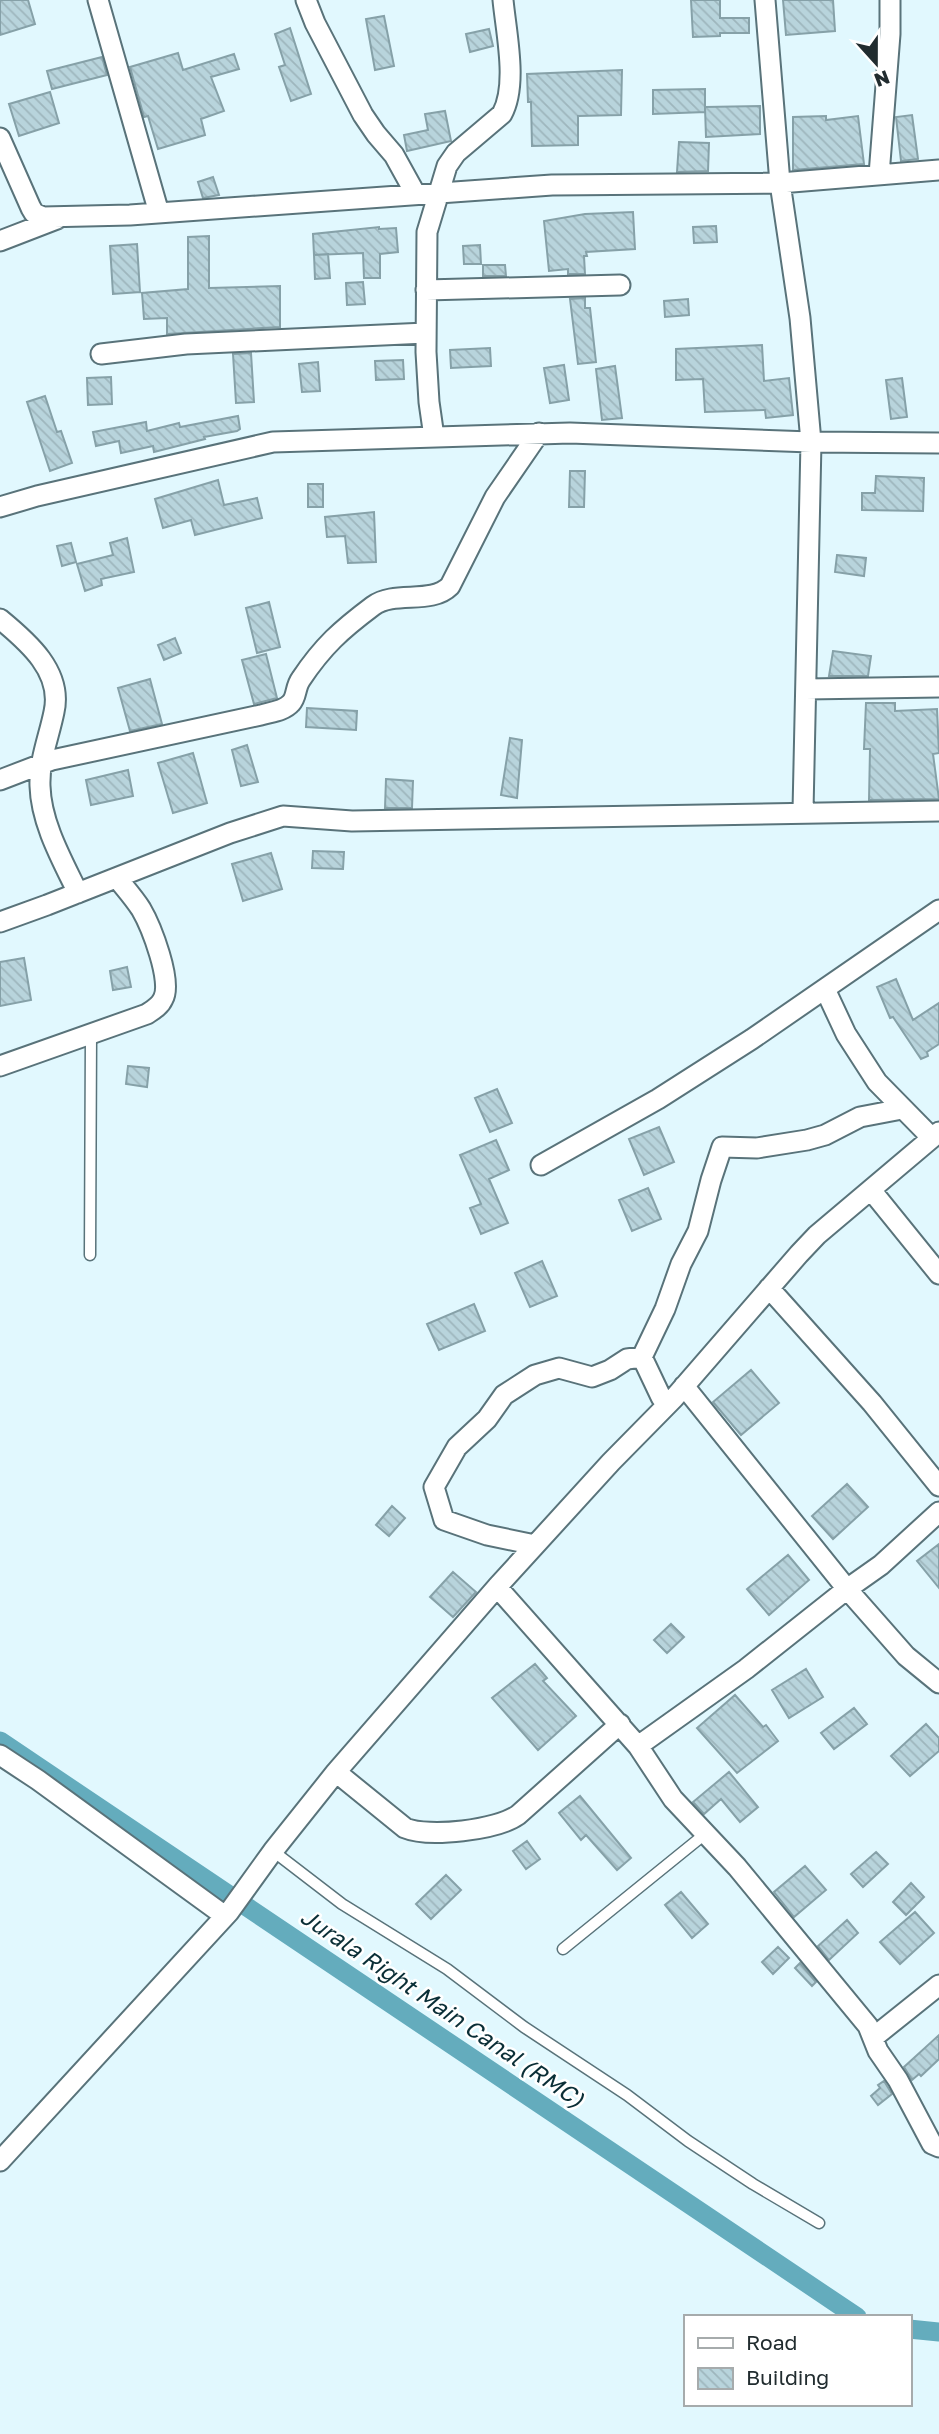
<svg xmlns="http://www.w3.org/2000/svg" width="939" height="2434" font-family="'Golos Text',sans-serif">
  <defs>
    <pattern id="building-back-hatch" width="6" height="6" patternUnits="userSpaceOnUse" patternTransform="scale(1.75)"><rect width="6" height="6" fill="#b8d4dc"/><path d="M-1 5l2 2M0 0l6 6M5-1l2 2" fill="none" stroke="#9eb6bd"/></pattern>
  </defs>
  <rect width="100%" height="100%" fill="#e1f8fe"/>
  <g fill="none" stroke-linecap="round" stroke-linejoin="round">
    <path stroke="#64acbd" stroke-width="19" d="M0 1741 857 2317
      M909 2329 939 2332"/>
  </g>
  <path fill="url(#building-back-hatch)" stroke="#86a1a8" stroke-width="2" d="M0 0H28L35 24 0 35Z
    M691 0H720V18H749V33H720V36L693 37Z
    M783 0H833L835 31 786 35Z
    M384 16 394 66 375 70 366 19Z
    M290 28 311 94 291 101 279 67 285 65 275 34Z
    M489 29 493 46 470 52 466 34Z
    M178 53 183 70 234 54 239 69 211 77 224 111 201 119 205 135 158 149 148 116 144 117 130 67Z
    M102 57 107 75 52 89 47 71Z
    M622 70 621 115 578 116V145L532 146 531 102H528L527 74Z
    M705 89V107L760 106V134L706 137 705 108V112L653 114V90Z
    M50 92 59 123 19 136 9 104Z
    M445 111 451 141 407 151 404 135 428 130 425 114Z
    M912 115 918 159 901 161 896 117Z
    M826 116V120L858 116 864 164 793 170V117Z
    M679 142 709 143 708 171 677 172Z
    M213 177 219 195 203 198 198 182Z
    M633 212 635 249 586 252 587 256H584L585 274H568V269L549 271 544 221 585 214Z
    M716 226 717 242 694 243 693 227Z
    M379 227V229L396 228 398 252 380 254V278H364L363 253 314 255 313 234Z
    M209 236V288L280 286V327L167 334V318L144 319 142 293 188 289V237Z
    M137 244 140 292 113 294 110 246Z
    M480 245 481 264H464L463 246Z
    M328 254 330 278 315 279 314 255Z
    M483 265H505L506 276H483Z
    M363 282 365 304 347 305 346 283Z
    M585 298V308H590L596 362 578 364 570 299Z
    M688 299 689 315 665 317 664 301Z
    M762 345 764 381 789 378 793 415 766 418 765 410 705 412 703 379 676 380V349Z
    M490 348 491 366 451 368 450 350Z
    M251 353 254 402 236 403 233 354Z
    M403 360 404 379 376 380 375 361Z
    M318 362 320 391 302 392 299 364Z
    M564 365 569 400 550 403 544 368Z
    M615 366 622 418 602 420 596 369Z
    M111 377 112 404 88 405 87 378Z
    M902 378 907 417 891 419 886 380Z
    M45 396 57 432 61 431 72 463 50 471 27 402Z
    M238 416 240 429 237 431 204 437 205 439 154 452 153 446 121 453 119 441 96 446 93 432 146 422 147 431 179 423 180 427Z
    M570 471H585L584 507H569Z
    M876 476 924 478 923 511 862 510V493H875Z
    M218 480 224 505 257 498 262 518 195 535 191 520 163 528 155 499Z
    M308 484H323V507H308Z
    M374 512 376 562 348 563 345 536 327 537 325 517Z
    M127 538 134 572 101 579 102 585 85 591 77 564 113 555 110 543Z
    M71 543 76 562 62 566 57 546Z
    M837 555 866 558 864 576 835 572Z
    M269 602 280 647 257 653 246 608Z
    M175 638 181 653 164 660 158 645Z
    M833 651 871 656 868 676H829Z
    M266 654 277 698 254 704 242 660Z
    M150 679 162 724 130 731 118 688Z
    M866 703H895V711L937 709 939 753 933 754 939 799 869 800 870 749H864Z
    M307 708 357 711 356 730 306 727Z
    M510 738 522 740 517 798 501 795Z
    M247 745 258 782 241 786 232 750Z
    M193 753 207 803 173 813 158 763Z
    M128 770 133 796 91 805 86 780Z
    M386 779 413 781 412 808H385Z
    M313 851 344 852 343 869 312 868Z
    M271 853 282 889 243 901 232 864Z
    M24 958 31 1000 0 1006V962Z
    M127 967 131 987 113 990 110 971Z
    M896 979 913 1020 939 1003V1044L927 1052 928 1056 921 1059 893 1017 890 1018 877 987Z
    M128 1066 149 1068 147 1087 126 1084Z
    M497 1089 512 1123 490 1132 475 1098Z
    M659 1127 674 1162 644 1175 629 1139Z
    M496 1140 509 1170 489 1179 508 1223 481 1234 470 1208 481 1204 460 1155Z
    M648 1188 661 1219 632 1231 619 1200Z
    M542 1261 557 1296 530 1307 515 1273Z
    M474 1304 485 1331 439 1350 427 1324Z
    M751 1370 779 1403 741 1435 713 1402Z
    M847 1484 868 1507 833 1539 812 1516Z
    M392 1506 405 1518 389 1536 376 1525Z
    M939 1544V1588L917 1561Z
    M788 1555 809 1580 769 1615 747 1589Z
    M453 1572 476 1592 453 1617 430 1597Z
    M671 1624 684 1637 667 1653 654 1640Z
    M535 1664 547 1678 543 1681 576 1716 538 1750 492 1698Z
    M806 1669 823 1697 789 1718 772 1690Z
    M735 1695 763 1727 766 1725 778 1741 737 1773 697 1728Z
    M854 1708 867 1724 834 1749 821 1733Z
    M926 1724 939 1738V1751L910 1776 891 1756Z
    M729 1772 758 1807 740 1822 721 1799 704 1814 693 1802Z
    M580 1796 631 1858 617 1870 586 1835 581 1840 559 1813Z
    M527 1841 540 1859 526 1869 513 1851Z
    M876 1852 888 1864 863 1887 851 1874Z
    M805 1866 826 1890 794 1917 774 1892Z
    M446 1875 461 1890 431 1919 416 1904Z
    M911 1883 924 1897 906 1915 893 1902Z
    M681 1892 708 1924 692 1938 665 1905Z
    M915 1912 934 1933 900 1964 880 1942Z
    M847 1920 858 1933 829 1960 818 1946Z
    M778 1947 789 1958 773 1974 762 1962Z
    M800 1963 816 1982 812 1986 795 1968Z
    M939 2035V2059L921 2076 919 2074 912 2080 904 2067Z
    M884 2081 892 2094 878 2105 871 2096 880 2088 878 2085Z"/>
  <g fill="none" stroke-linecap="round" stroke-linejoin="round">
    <g stroke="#59737a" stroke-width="13">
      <path id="service" d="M90 1255 91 1033
        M273 1851 342 1904 447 1969 524 2027 627 2095 688 2141 753 2184 819 2223
        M563 1949 705 1834"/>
    </g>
    <g stroke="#59737a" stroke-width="23">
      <path id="minor" d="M98 0 159 213
        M306 0 315 23 363 115 376 134 394 155 415 193
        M765 0 780 183 800 318 811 442 803 811
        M0 138 31 208 34 213 43 217 130 215 552 185 780 183 939 170
        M879 175 890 34V0
        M0 241 57 219
        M426 290 620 285
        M101 354 186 344 426 333
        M434 437 429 402 426 352 427 232 447 166 456 153 502 114C518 85 506 32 503 0
        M0 507 37 496 273 442 570 433 811 442 939 443
        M0 619C28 642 63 672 54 712 49 737 39 760 40 786 41 823 62 860 78 893
        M806 689 939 687
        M0 780 52 760 261 715C271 712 284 711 291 703 297 697 295 687 301 679 323 646 341 630 373 606 395 590 431 605 450 586L495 497 539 433
        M0 922 47 905 230 833 283 816 352 821 939 811
        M825 989 846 1034 877 1082 932 1138
        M0 1066 147 1014C153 1010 160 1006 163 999 173 982 151 926 141 909 134 898 125 888 117 878
        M541 1165 658 1099 752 1039 939 910
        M871 1190 939 1274
        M769 1288 872 1403 939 1486
        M684 1386 847 1589 906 1656 939 1683
        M667 1405 661 1397 642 1357 665 1309 681 1264 698 1231 711 1180 722 1147 757 1148 807 1140 825 1135 860 1117 902 1109
        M535 1545 487 1535 444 1520 434 1487 457 1447 487 1419 504 1395 535 1375 559 1368 592 1377 610 1370 627 1359 642 1357
        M497 1587 638 1746 673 1799 737 1867 868 2026 878 2051 898 2080 932 2144 939 2147
        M638 1746 746 1669 847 1589 881 1565 939 1512
        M0 1755 38 1780 225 1916
        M336 1772 405 1828C429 1838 497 1830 518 1815L620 1724
        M874 2037 939 1985
        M0 2161 229 1912 273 1851 336 1772 497 1587 611 1462 674 1398 799 1254 817 1235 939 1132"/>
    </g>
    <use href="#service" stroke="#fff" stroke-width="10"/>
    <use href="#minor" stroke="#fff" stroke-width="19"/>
  </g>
  <g text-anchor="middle" stroke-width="5" stroke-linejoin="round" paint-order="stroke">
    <g font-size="23" font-style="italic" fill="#0a2e36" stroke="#fff">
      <text transform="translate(442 2008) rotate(34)" y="8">Jurala Right Main Canal (RMC)</text>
    </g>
  </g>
  <rect x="684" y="2315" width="228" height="91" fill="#ffffff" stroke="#a6abac" stroke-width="2"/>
  <rect x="698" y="2338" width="35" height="10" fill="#ffffff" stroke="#a6abac" stroke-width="2"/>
  <text x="746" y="2350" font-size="21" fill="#212c2f">Road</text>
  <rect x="698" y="2368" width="35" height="21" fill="url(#building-back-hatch)" stroke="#a6abac" stroke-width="2"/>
  <text x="746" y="2385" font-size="21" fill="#212c2f">Building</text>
  <g transform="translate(876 63) rotate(159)" stroke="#ffffff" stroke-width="5" paint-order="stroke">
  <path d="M0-5L12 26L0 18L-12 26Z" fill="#212c2f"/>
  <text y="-10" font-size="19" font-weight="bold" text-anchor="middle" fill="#212c2f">N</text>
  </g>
</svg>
